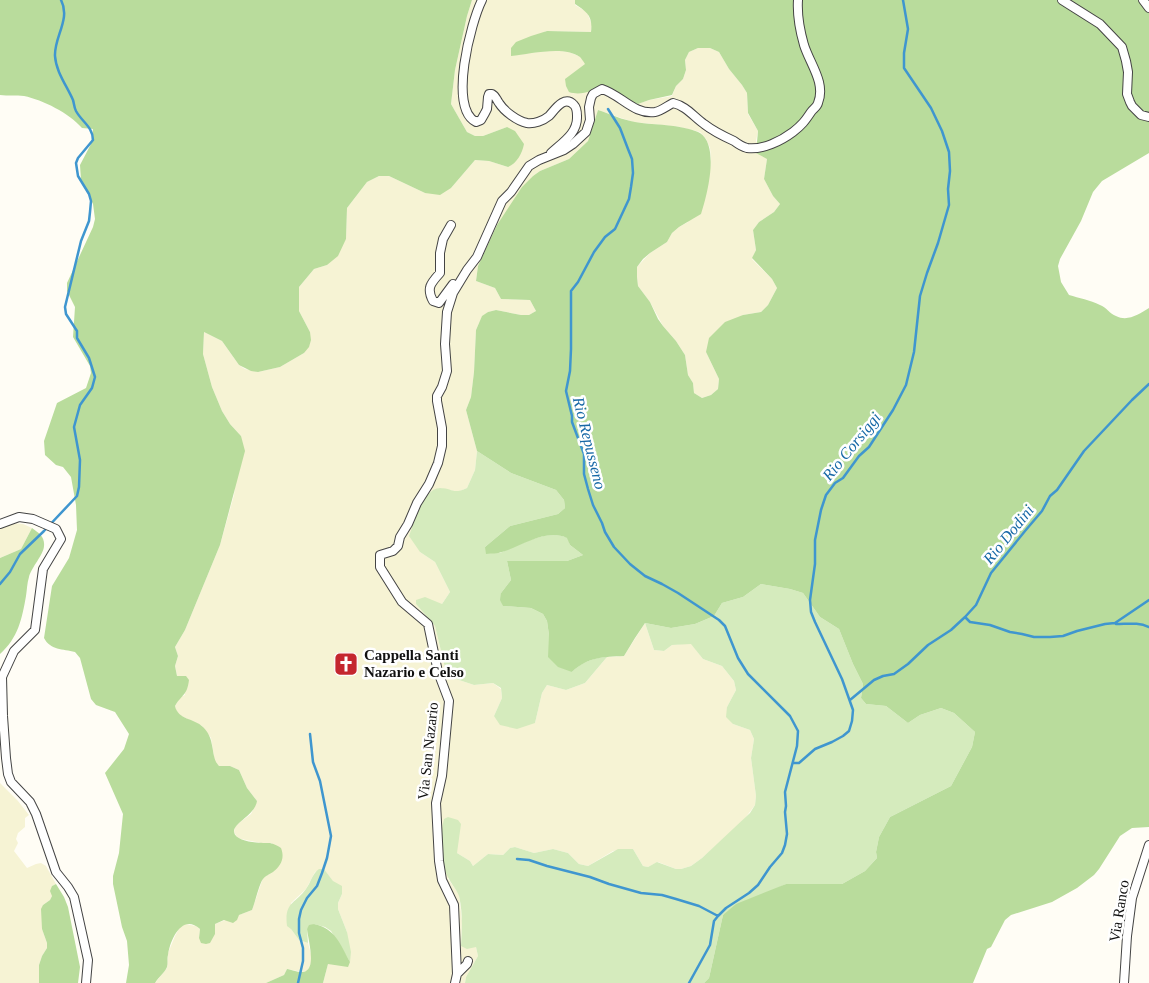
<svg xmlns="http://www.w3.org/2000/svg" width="1149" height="983" font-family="Georgia,serif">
  <rect width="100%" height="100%" fill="#fffdf5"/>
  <path fill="#f6f3d4" d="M472 0H575V5L587 12 592 25 591 32 546 31 511 55 555 50 569 52 581 57 603 86 613 90 630 102 638 104 649 100 672 96 676 86 683 79 686 70 685 60 689 52 698 48H710L719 52 729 69 742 85 747 93 748 114 758 131 756 141 767 159 764 179 773 196 780 204 774 212 759 222 753 230 756 250 752 259 772 279 777 288 768 305 761 312 743 315 706 352 719 379 718 389 711 395 702 398 694 393 693 383 688 375 685 355 676 341 663 326 650 302 638 286 637 277V267L650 253 667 242 672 233 679 227 688 222 710 167 711 157 710 148 706 139 700 132 680 127 633 122 598 110 588 141 569 159 540 171 533 176 497 225 478 266 476 281 495 288 501 299 530 300 536 311 529 315H521L496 310 488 312 482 317 479 323 476 330 474 372 471 397 466 410 477 451 475 470 467 488 458 492 439 488 430 492 424 499 420 552 435 562 450 592 442 604H416L435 626 447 676 474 685 493 683 501 689 502 698 494 716 535 723 542 693 547 685 566 690 585 683 607 657 624 656 645 623 654 650 664 651 672 645 691 643 703 659 722 666 734 681 736 690 727 707 733 724 750 730 754 739 751 758 756 796 755 805 743 821 702 858 691 866 681 869H676L658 862 648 867 643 866 633 849H628L613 851 588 866 579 864 568 853 553 849 534 853 515 847 510 848 503 855 488 854 473 866 470 861 457 853 448 879 459 894 462 921 461 946 476 947 478 956 466 977 465 983H323L328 964 347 932 338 909V903L342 894 324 869 315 872 306 889 291 903V929L299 940 308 943 312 958 310 967 307 971 302 972 287 969 284 975 266 983H155L167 968 168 953 175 936 180 927 185 924 196 926 200 929 199 938 215 934V924L252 910 263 878 275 870 272 843H261L241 839 237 837 234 832 235 827 239 823 251 814 257 801 247 788 239 770 230 766H219L215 763 211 738 202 726 179 715 176 711 175 706 180 697 185 695 177 676 175 666 178 656 175 647 185 630 220 545 234 495 241 436 230 424 222 411 212 387 203 354 204 332 222 341 239 365 245 369 258 372 280 367 304 353 310 332 299 311V287L314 269 327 265 346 239 347 208 367 182 379 176H389L425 193 451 188 475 160 489 161 508 167 507 127 483 136H475L467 132 451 104 455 70 467 16Z
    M13 523 23 524 32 528 21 549 0 558V529Z
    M0 783 18 801 29 815 25 818V827L18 833 16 839 18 843 14 851 27 868 36 864 41 863 46 866 56 884 52 886V896L50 900 43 905 42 929 47 943V948L42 956 39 965V983H0Z"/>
  <path fill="#d5ebbd" d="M477 451 511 473 556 490 564 500 565 508 558 514 510 526 485 547 500 553C519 545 548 528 568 538L570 545 583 555 567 561H507L511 580 501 593 503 606 531 608 543 614 547 621 549 635 572 672C582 662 593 658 607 657L585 683 566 690 547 685 542 693 535 723 517 729 500 725 494 716 502 698 501 688 493 683 474 685 447 676 435 626 416 604V600L425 597 442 604 450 592 435 562 420 552 409 536C414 523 423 488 440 488 453 488 452 495 467 488L475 470Z
    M761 584 790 589 803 593 820 617 839 629 853 664 863 684 861 698 866 704 886 706 908 723 920 715 941 708 954 713 975 732 972 747 951 786 890 817 879 837 876 852 877 858 865 871 842 884H786L723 915 709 978 704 983H465L466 977 478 956 476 947 467 949 461 946C462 930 463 913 459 896 457 890 452 885 449 879 439 861 439 838 444 819L448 817 458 820 461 824 457 853 470 861 473 866 488 854 503 855 510 848 515 847 534 853 553 849 568 853 579 864 588 866 618 849H633L643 866 648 867 657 862 676 869H681L691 866 702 858 750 813 755 805 756 796 751 758 754 739 750 730 733 724 726 717 727 707 736 690 734 681 722 666 703 659 691 644 672 645 664 651 654 650 645 623 671 628 695 624 714 616 722 603 743 597Z
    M319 869H324L333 881 342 886V894L338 903V909L347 932 351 952 350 962 331 931 325 927 314 924 307 929 308 943 299 940 291 929 287 926C284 902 295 904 306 889 311 882 312 874 319 869Z"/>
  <path fill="#b9dc9c" d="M0 0H472L467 16 455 70 451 104 467 132 475 136H483L507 127 515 131 524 144C522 154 517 163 508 167L489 161 475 160 451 188 440 195 425 193 389 176H379L367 182 347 208 346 239 338 256 327 265 314 269 299 287V311L310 332 311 340 309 347 304 353 280 367 258 372 251 371 239 365 222 341 204 332 203 354 212 387 222 411 230 424 241 436 245 451 220 545 185 630 175 647 178 656 175 666 177 676H186L189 680C187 696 182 694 175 706 178 720 194 718 203 727 216 739 210 757 219 766H230L239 770 247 788 257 801C255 815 233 823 234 832 236 843 262 843 270 843 275 844 278 846 281 848 285 858 281 866 273 872 270 874 265 876 263 879 259 884 255 903 252 910L239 915 237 920 233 923 224 920 215 924V934L210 943 206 944 201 943 199 938 200 929C182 913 170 940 168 955 167 958 168 963 167 967 165 972 158 978 155 983H126L129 965 127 941 122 927 113 884V876L119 853 123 814 105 773 124 749 129 734 115 712 96 705 91 699 80 658 75 652C63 649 50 650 44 638L52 586 69 558 77 530 76 505 71 477 63 467 56 465 45 455 44 441 57 403 86 388 91 373 90 366 73 337 75 307 67 291V283L93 227 95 219 93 204 81 180 80 165 91 144 93 129 82 128C69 113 43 100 24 96 16 95 8 96 0 95Z
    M575 0H1149V153L1102 181 1093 192 1081 221 1060 259 1058 266 1061 282 1069 295C1079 298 1090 300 1100 305 1106 307 1110 314 1116 316 1128 322 1139 314 1149 308V827L1132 828 1120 836 1099 869 1094 875 1077 888 1052 902 1011 915 1005 920 991 947 987 949 973 983H704L709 978 723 915 736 904 786 884H842L865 871 877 858 876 852 879 837 890 817 951 786 972 747 975 732 954 713 941 708 920 715 908 723 886 706 866 704 861 698 863 684 853 664 839 629 820 617 803 593 790 589 761 584 743 597 722 603 714 616 695 624 671 628 645 623 635 638 624 656C603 657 588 657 572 672L558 667 548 657 549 635 547 621 543 614 531 608 503 606 500 600 501 593 511 580 507 561H567L583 555 570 545 567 538C546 528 522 546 502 552 497 554 492 553 486 554L485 547 510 526 558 514 565 508 564 500 556 490 511 473 477 451 466 410 471 397 474 372 476 330 482 316 488 312 496 310 521 315H529L536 311 530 300 501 299 495 288 476 281 478 266 497 225 522 187 533 176 540 171 569 159 588 141 598 110C610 114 623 120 635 122 653 125 671 124 689 129 692 130 697 131 700 133 720 146 707 196 701 214L679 227 672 233 667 242 650 253 643 259 637 267V277L638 286 650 302 658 319 663 326 676 341 685 355 688 375 693 383 694 393 702 398 711 395 718 389 719 379 706 352 709 338 725 322 743 315 761 312 768 305 777 288 772 279 752 258 756 250 753 230 759 222 774 212 780 204 773 196 764 179 767 159 756 153 758 131 748 113 747 93 742 85 729 69 719 52 710 48H698L689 52 685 60 686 70 683 79 676 86 672 95 649 100 638 104 630 102 613 90 603 86C593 91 580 96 569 92L566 86 565 79 585 64C584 62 581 58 580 57 564 45 530 54 511 56V48L516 42 531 36 547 31 591 32C593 16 587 12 575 4Z
    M32 528C39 533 45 537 44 546 44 554 31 568 29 577 27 583 27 590 26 596 22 619 18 638 0 654V558L21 549Z
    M56 884 64 897 68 907 80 967 78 983H39V965L42 956 47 948V943L42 929 41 909 43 905 50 900 52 896 50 891 52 886Z
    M314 924C336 929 340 944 350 962L348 967 328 964 323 983H266L284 975 287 969C292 970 302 974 306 971 316 966 308 939 307 929L309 925Z"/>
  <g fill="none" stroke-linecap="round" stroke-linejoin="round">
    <path stroke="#3f96cf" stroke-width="2.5" d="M608 109 620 128 628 149 632 159 633 173 631 187 629 199 615 229 605 237 594 252 578 282 571 291V349L570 371 566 391 572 416V422L584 454V474L588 489 593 505 602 523 605 532 614 547 630 564 645 576 662 584 678 593 719 620 725 626 738 658 748 674 790 716 798 731 797 746 785 792 786 806 785 812 787 834 785 845 782 853 770 867 758 885 749 893 726 908 718 916 714 921 710 945 689 983
      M0 584 10 572 20 554 44 531 77 496 79 487 80 460 74 427 80 405 92 388 95 377 89 358 77 338V331L66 314 65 307 81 241 89 221 90 212 91 201 89 194 78 176 76 163 78 158 93 140C93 127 82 122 76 111 74 107 74 103 73 100 67 86 56 72 55 56 54 37 71 19 61 0
      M965 617 970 622 990 625 1010 632 1022 634 1034 637H1050L1063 636 1077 631 1105 624 1115 623 1149 600
      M1116 624C1128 624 1138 622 1149 627
      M850 700 874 680 883 676 894 674 908 664 928 645 951 630 965 617 976 605 991 573 1025 531 1042 511 1050 496 1057 490 1084 451 1132 400 1149 384
      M793 763H799L815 749 832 742 843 736 849 731 852 721 853 710 842 679 815 622 811 612 810 600 815 564V540L821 510 826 495 835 483 843 478 859 456 869 447 893 410 906 385 914 352 920 296 927 273 938 243 949 205 948 189 950 171 949 152 942 131 931 108 904 68V53L908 29 903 0
      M517 859 529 860 547 866 590 877 609 884 641 893 662 895 676 899 699 906 718 916
      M298 983 303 961V948L299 933V919L301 910 307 898 317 886 322 873 327 858 331 836 320 781 313 762 310 734"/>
    <g stroke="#444" stroke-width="10">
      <path id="minor" d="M482 0C471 22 448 108 476 122L481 120 485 113 487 109 488 97 489 94H492C496 96 496 99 499 103 504 111 517 121 527 123 534 124 543 121 549 116 554 111 564 94 574 105 576 107 577 112 577 116 578 133 563 142 551 153
        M1062 0 1100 24 1122 47 1126 61 1128 72 1127 94 1130 102 1132 106 1141 115 1149 117
        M1143 0 1149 8
        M451 225 443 239 440 253V273C431 283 426 288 433 301L439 303 453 284
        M0 524 19 517 33 519 56 529 61 539 43 569 35 630 14 651 2 677 3 716 6 758 8 774 11 782 30 802 36 814 56 872 68 887 74 897 88 960 86 983
        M457 974 467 964 468 961
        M455 983 457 974 454 905 442 880 439 861 436 803 442 776 449 701 438 672 428 624 402 602 380 567V555L393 551 398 546 400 537 408 524 417 503 429 484 438 463 442 446V428L437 401V396L442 387 447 371 445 344 447 312 453 293 467 270 477 257 502 201 511 192 529 166 539 160 564 150 573 144 586 132 590 120 589 107 591 98 593 94 602 89C621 95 634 115 655 112 661 111 667 106 673 103 686 106 693 116 704 124 713 131 723 136 734 141 738 144 743 147 747 148 763 150 781 141 793 132 802 125 805 121 811 112 813 109 817 107 818 103 826 83 810 64 804 45 800 31 797 15 798 0
        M1124 983 1127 936 1132 898 1149 845"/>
    </g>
    <use href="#minor" stroke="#fff" stroke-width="8"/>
  </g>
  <defs>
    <g id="church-square" transform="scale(1.25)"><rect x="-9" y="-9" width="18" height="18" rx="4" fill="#c4262e" stroke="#fff"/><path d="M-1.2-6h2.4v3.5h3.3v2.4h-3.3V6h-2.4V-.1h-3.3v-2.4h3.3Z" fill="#fff"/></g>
  </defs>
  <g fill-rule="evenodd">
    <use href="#church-square" x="346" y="664"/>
  </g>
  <g text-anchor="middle" stroke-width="5" stroke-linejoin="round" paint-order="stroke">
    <g font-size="15" font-weight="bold" fill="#111" stroke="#fff" text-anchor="start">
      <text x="364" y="660">Cappella Santi<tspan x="364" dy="17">Nazario e Celso</tspan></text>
    </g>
    <g font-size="15" fill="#111" stroke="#fff">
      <text transform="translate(428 751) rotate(-84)" y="5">Via San Nazario</text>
      <text transform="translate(1119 911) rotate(-81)" y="5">Via Ranco</text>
    </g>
    <g font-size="16" font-style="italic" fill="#1768a6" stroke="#fff">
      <text transform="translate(590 443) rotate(76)" y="6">Rio Repusseno</text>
      <text transform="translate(851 446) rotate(-51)" y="6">Rio Corsiggi</text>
      <text transform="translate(1008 534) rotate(-51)" y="6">Rio Dodini</text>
    </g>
  </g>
</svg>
